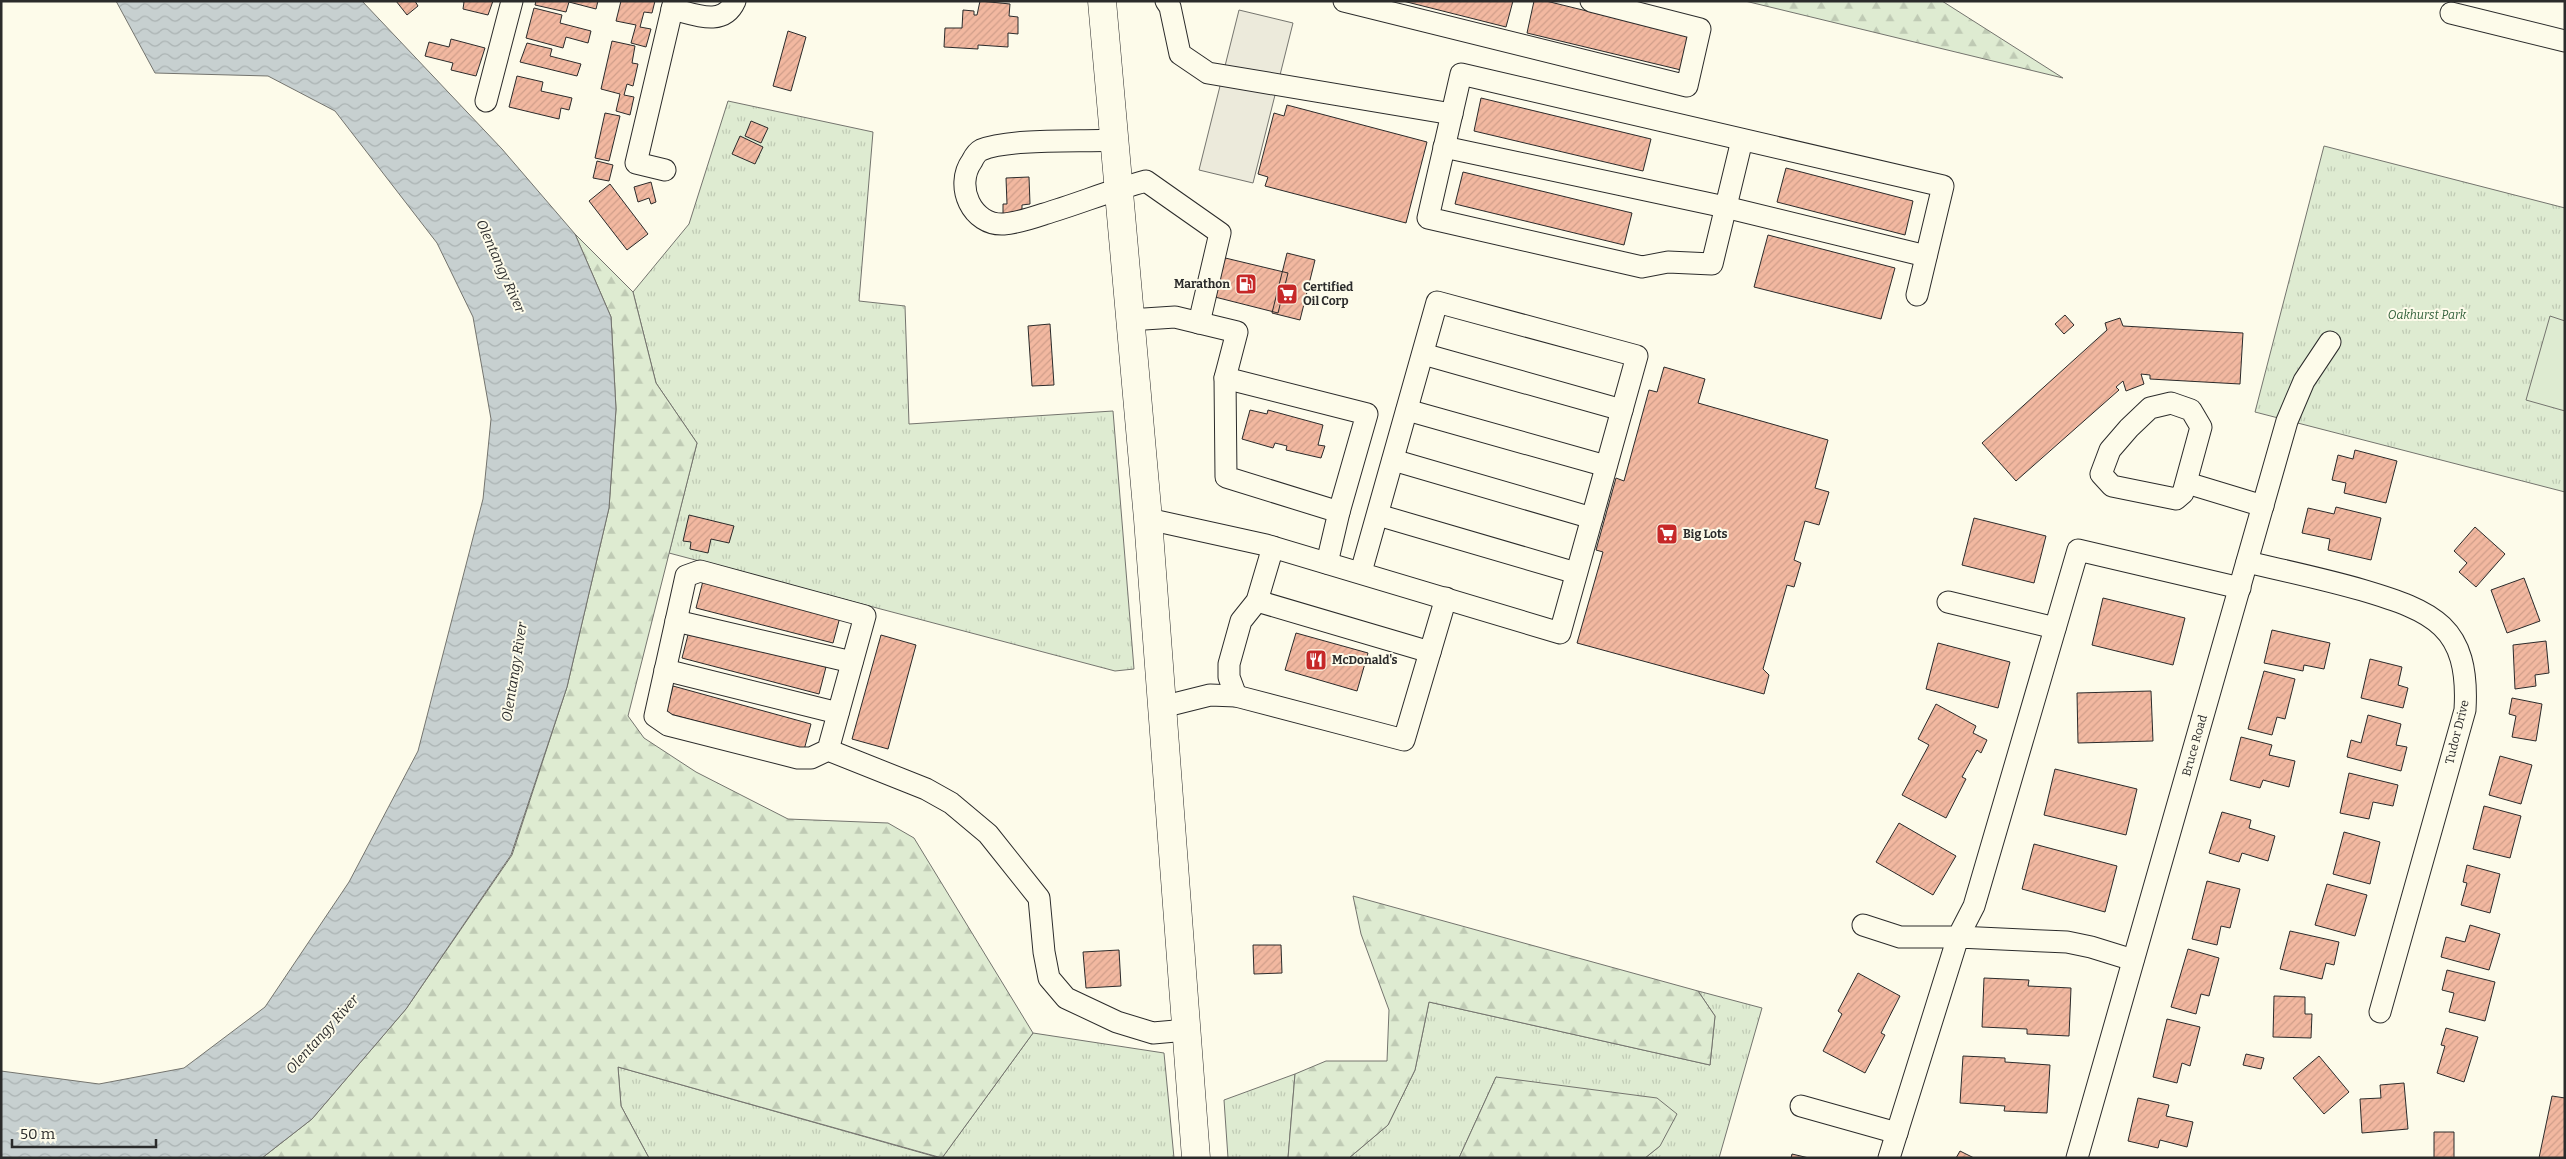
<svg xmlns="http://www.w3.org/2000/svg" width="2566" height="1159" font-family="Bitter,serif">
  <defs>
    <pattern id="grass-tufts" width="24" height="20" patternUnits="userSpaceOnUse" patternTransform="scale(1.25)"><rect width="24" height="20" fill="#deebd1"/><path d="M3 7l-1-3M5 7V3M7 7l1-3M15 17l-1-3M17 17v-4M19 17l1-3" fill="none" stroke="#bfcab4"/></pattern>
    <pattern id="forest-firs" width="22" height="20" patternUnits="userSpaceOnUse" patternTransform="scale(1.25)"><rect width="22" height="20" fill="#deebd1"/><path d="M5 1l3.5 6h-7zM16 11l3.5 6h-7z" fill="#bfcab4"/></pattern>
    <pattern id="water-waves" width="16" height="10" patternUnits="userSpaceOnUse" patternTransform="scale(1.25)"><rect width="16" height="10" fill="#c7d0d0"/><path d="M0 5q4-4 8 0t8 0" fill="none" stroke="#abb3b3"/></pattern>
    <pattern id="building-hatch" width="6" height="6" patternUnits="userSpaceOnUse" patternTransform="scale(1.25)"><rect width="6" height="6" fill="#f2b8a0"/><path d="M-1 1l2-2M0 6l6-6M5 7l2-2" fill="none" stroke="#d09e8a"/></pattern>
  </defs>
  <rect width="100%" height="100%" fill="#fdfbea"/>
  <path fill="url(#grass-tufts)" stroke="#74746e" d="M728 101 873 132 859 301 905 306 909 424 1113 411 1134 669 1115 671 669 553 697 443 656 383 633 292 689 224Z
    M2324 146 2565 208V492L2255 412Z
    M1698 991 1762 1008 1719 1158H1645L1660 1146 1496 1077 1459 1158H1349L1388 1125 1415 1070 1429 1002 1710 1065 1715 1016Z
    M1033 1033 1164 1053 1174 1158H942Z
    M618 1067 940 1158H649L621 1106Z
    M1295 1074 1288 1158H1228L1224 1100Z"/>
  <path fill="url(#forest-firs)" stroke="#74746e" d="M1745 1H1942L2063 78Z
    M575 234 633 292 656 383 697 443 628 716 644 738 696 772 788 819 888 823 914 838 1033 1033 942 1158 618 1067 621 1106 649 1158H262L312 1119 406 1009 512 855 567 687 609 508 616 409 611 317Z
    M1353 896 1698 991 1715 1016 1710 1065 1429 1002 1415 1070 1388 1125 1349 1158H1288L1295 1074 1326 1061H1387L1389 1010 1361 934Z
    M1496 1077 1657 1098 1677 1114 1660 1146 1645 1158H1459Z"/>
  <path fill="#deebd1" stroke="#74746e" d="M2550 316 2565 321V411L2526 400Z"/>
  <path fill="#eceadb" stroke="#74746e" d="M1239 10 1293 23 1253 183 1199 170Z"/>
  <path fill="url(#water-waves)" stroke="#74746e" d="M116 1H362L502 149 575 234 611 317 616 409 609 508 567 687 511 855 406 1009 312 1119 262 1158H1V1071L99 1084 184 1068 265 1007 349 882 418 751 483 499 491 419 473 317 437 243 335 111 268 76 155 73Z"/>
  <path fill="url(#building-hatch)" stroke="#2b2b2b" d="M396 1H415L418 6 407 15Z
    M460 1H493L488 15 463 9 464 2Z
    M536 1H598L596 9 569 2 566 12 535 5Z
    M621 1H655L652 13 644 12 640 27 651 29 646 47 631 43 636 25 616 21Z
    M980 1 1010 4 1009 16 1018 17V34L1008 33V47L978 45V49L944 47 945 28H962L963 10 974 11V15H977Z
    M1403 1H1513L1506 27Z
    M1534 1H1546L1689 36 1681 70 1527 33Z
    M534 8 562 15 560 23 591 31 588 43 566 37 563 48 526 38Z
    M788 31 806 37 791 91 773 86Z
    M451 39 485 48 476 76 451 70 453 63 425 56 429 42 449 47Z
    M612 41 635 46 632 63 638 64 633 86 627 84 624 95 634 97 630 115 616 111 620 94 601 89Z
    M527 43 552 49 550 56 581 64 577 76 520 62Z
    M517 76 543 82 541 91 572 98 569 110 561 108 559 119 509 107Z
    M1481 98 1651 139 1643 171 1474 131Z
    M1287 105 1427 142 1406 223 1265 186 1268 177 1258 174 1274 113 1284 116Z
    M605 113 620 116 609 161 595 158Z
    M751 121 768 128 761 143 745 136Z
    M740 136 763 147 755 164 732 154Z
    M597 161 613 165 609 181 593 178Z
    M1786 168 1913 201 1905 235 1777 202Z
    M1463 172 1632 213 1624 245 1455 204Z
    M1029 177 1030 204 1022 205V213L1003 214V204H1007L1006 178Z
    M651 182 656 202 651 204 649 198 638 202 634 187Z
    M610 184 648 234 627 250 589 201Z
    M1768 235 1895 268 1881 319 1754 287Z
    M1287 253 1315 260 1300 320 1272 313Z
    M1217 256 1288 273 1278 313 1207 295Z
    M2065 315 2074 325 2064 334 2055 324Z
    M2120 318 2123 326 2243 333 2240 384 2150 379V375L2141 374 2144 384 2126 391 2123 381 2116 387 2119 390 2016 481 1982 443 2107 330 2105 323Z
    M1050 324 1054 385 1032 386 1028 326Z
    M1664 367 1705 379 1698 403 1828 440 1815 488 1829 492 1819 525 1805 521 1794 560 1801 563 1794 587 1787 585 1763 669 1769 675 1764 694 1577 643 1603 552 1596 550 1616 478 1624 481 1649 390 1657 392Z
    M1250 410 1267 414 1268 410 1323 425 1318 445 1325 446 1321 458 1286 450 1287 446 1275 443 1273 448 1242 439Z
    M2355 450 2397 461 2386 503 2344 493 2346 483 2332 480 2338 455 2353 459Z
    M2336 507 2381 518 2371 560 2328 550 2330 539 2302 533 2308 508 2334 514Z
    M689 515 734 526 729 543 711 539 708 553 690 549 691 542 683 541Z
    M1974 518 2046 536 2034 583 1962 565Z
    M2475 527 2505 554 2476 587 2459 572 2467 563 2454 551Z
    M2524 578 2540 621 2507 633 2491 590Z
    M703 581 840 617 833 643 696 608Z
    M2103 598 2185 618 2173 665 2092 645Z
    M2272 630 2330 643 2324 669 2304 665 2303 671 2264 663Z
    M689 631 826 667 819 694 682 658Z
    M1296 633 1368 653 1357 691 1285 670Z
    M881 635 916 645 888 749 852 739Z
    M2546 641 2549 673 2535 675 2536 686 2515 689 2513 645Z
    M1938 643 2010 662 1998 708 1926 689Z
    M2370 659 2402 667 2398 685 2408 688 2403 708 2361 698Z
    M2264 671 2295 679 2285 719 2277 717 2272 735 2248 729Z
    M673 686 811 724 804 750 666 713Z
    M2151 691 2153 741 2078 743 2077 693Z
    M2512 698 2542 704 2536 741 2512 737 2516 716 2509 714Z
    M1936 704 1976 726 1973 733 1987 740 1981 753 1977 750 1962 777 1966 779 1946 818 1902 795 1929 745 1918 739Z
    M2368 715 2401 724 2396 745 2407 747 2401 771 2347 757 2351 740 2361 743Z
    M2241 737 2272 745 2269 755 2295 761 2289 787 2263 780 2260 788 2230 780Z
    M2500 756 2532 765 2521 804 2489 795Z
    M2055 769 2137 789 2126 835 2044 815Z
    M2349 773 2398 785 2393 806 2373 802 2369 819 2340 813Z
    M2484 806 2521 816 2510 858 2473 849Z
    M2222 812 2251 820 2249 828 2275 836 2268 861 2242 853 2239 862 2209 853Z
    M1899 823 1956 856 1933 895 1876 862Z
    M2344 832 2380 842 2370 884 2333 874Z
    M2034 844 2117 866 2105 912 2022 889Z
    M2467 865 2500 874 2490 913 2461 905 2467 883 2463 882Z
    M2207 881 2240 889 2230 928 2221 926 2217 945 2192 939Z
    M2327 884 2367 895 2355 936 2315 925Z
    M2470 925 2500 934 2489 970 2441 957 2446 937 2465 942Z
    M2290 931 2339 942 2334 965 2326 963 2322 979 2280 969Z
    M1253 945H1281L1282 973 1254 974Z
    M2188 949 2219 958 2209 996 2201 994 2196 1014 2171 1007Z
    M1119 950 1121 986 1086 988 1083 952Z
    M2447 970 2495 982 2485 1021 2449 1012 2454 993 2442 990Z
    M1858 973 1900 996 1881 1033 1885 1035 1865 1073 1823 1051 1842 1014 1838 1011Z
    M1984 978 2029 980 2028 986 2071 988 2069 1036 2027 1034V1029L1982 1027Z
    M2274 996 2305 997V1014H2312L2311 1038 2273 1037Z
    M2167 1019 2200 1027 2190 1066 2182 1063 2177 1083 2153 1077Z
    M2446 1028 2478 1037 2464 1082 2437 1073 2445 1046 2441 1045Z
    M2246 1054 2264 1058 2261 1069 2243 1065Z
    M1963 1056 2005 1058V1062L2050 1065 2047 1113 2004 1111 2005 1106 1960 1103Z
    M2319 1056 2349 1092 2324 1114 2293 1078Z
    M2404 1083 2408 1129 2362 1133 2360 1099 2381 1098 2380 1085Z
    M2552 1096 2565 1098V1158H2539Z
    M2138 1098 2169 1105 2166 1116 2193 1122 2187 1147 2160 1140 2158 1148 2128 1141Z
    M2434 1132H2454V1158H2434Z
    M1960 1151 1974 1158H1956Z
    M1792 1154 1809 1158H1791Z"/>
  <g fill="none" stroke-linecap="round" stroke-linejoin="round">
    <g stroke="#2b2b2b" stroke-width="23">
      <g id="minor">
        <path d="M1166 1 1170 7 1180 54 1208 73 1452 114"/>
        <path d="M1344 1 1687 86 1700 29 1591 1"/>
        <path d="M672 9C694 14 723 28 735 1"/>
        <path d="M2451 13 2565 41"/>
        <path d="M486 101 512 1"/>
        <path d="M1114 140C1080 142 1010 138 981 150 977 152 974 157 972 161 954 186 972 226 1004 224 1017 223 1032 218 1044 214 1078 204 1111 190 1146 181L1220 233 1199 323"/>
        <path d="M1742 140 1712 264 1668 262 1642 267 1428 218 1461 74 1943 186 1917 295"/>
        <path d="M1444 147 1725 207 1926 256"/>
        <path d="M665 170 636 163 674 1"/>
        <path d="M1129 320 1175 317 1237 332 1225 378 1226 477 1339 512 1327 563"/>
        <path d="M1423 354 1622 410"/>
        <path d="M1225 378 1367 414 1339 512"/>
        <path d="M2171 403 2191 410 2201 427 2183 493 2176 499 2112 486 2101 474 2110 450 2129 428 2150 408Z"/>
        <path d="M1407 410 1606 466"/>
        <path d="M1393 460 1592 518"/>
        <path d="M2187 483 2263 506"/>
        <path d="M1378 515 1576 573"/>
        <path d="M1148 519 1266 545 1560 633 1637 356 1437 302 1361 572"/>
        <path d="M2247 562C2286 571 2324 579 2362 590 2433 611 2470 626 2465 710L2380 1012"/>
        <path d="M1257 601 1430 652"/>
        <path d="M1948 602 2055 628"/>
        <path d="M676 621 852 662"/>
        <path d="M665 670 838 713"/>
        <path d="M1236 696 1229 677V664L1241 621 1257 601 1273 547"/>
        <path d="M1162 707 1210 695 1236 696 1404 740 1446 598"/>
        <path d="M828 750 811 758H798L668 725 655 716 686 576 700 571 865 616 828 750 926 789 951 803 988 834 1039 898 1044 952 1049 978 1066 998 1117 1022 1153 1033 1187 1030"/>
        <path d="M1863 925 1900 937H1958L1974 906 2078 550 2240 588"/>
        <path d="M1801 1106 1897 1133"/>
        <path d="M1889 1158 1958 937 2067 942 2091 947 2133 960"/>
        <path id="s1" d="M2077 1158 2287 421 2304 381 2330 342"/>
      </g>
    </g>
    <g stroke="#2b2b2b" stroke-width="29">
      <path id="highway" d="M1102 1 1148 519 1196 1158"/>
    </g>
    <use href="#minor" stroke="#fdfbea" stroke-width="21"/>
    <use href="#highway" stroke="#fdfbea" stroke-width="28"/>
  </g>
  <defs>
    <g id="fuel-square" transform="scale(1.125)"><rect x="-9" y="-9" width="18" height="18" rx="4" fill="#c62828" stroke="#fdfbea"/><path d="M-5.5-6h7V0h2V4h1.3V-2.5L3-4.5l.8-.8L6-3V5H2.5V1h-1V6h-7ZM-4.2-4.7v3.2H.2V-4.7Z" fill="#fff"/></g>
    <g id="supermarket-square" transform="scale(1.125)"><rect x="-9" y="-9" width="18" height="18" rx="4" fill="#c62828" stroke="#fdfbea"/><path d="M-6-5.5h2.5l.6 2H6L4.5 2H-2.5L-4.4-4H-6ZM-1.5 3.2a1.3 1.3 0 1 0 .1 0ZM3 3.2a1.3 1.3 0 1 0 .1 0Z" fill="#fff"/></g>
    <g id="restaurant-square" transform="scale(1.125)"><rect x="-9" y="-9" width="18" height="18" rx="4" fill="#c62828" stroke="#fdfbea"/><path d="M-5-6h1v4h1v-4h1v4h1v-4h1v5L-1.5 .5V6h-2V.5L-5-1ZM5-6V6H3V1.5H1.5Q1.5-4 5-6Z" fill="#fff"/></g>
  </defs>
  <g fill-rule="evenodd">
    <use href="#fuel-square" x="1246" y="284"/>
    <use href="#supermarket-square" x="1287" y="294"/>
    <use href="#supermarket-square" x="1667" y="534"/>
    <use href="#restaurant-square" x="1316" y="660"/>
  </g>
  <g text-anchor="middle" stroke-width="4" stroke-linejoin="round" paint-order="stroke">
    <g font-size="12" font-weight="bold" fill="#2b2b2b" stroke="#fdfbea" text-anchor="start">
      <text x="1230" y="288" text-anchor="end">Marathon</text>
      <text x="1303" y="291">Certified<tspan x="1303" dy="14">Oil Corp</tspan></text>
      <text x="1683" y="538">Big Lots</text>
      <text x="1332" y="664">McDonald's</text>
    </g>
    <g font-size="12" font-style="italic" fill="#34623c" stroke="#fdfbea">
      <text x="2427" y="319">Oakhurst Park</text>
    </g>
    <g font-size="12" fill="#2b2b2b" stroke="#fdfbea">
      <text transform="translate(2457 732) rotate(-76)" y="4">Tudor Drive</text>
      <text dy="4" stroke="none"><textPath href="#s1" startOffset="429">Bruce Road</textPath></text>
    </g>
    <g font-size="14" font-style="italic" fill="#2b2b2b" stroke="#fdfbea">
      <text transform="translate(501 266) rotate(66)" y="5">Olentangy River</text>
      <text transform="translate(514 672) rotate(-81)" y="5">Olentangy River</text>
      <text transform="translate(322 1034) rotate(-48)" y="5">Olentangy River</text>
    </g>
  </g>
  <rect width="2566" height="1159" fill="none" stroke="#2b2b2b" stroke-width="5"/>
  <path d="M12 1139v8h144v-8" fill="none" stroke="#2b2b2b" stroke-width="2.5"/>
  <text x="20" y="1139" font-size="15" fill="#2b2b2b" stroke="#fdfbea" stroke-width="4" paint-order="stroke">50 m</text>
</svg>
